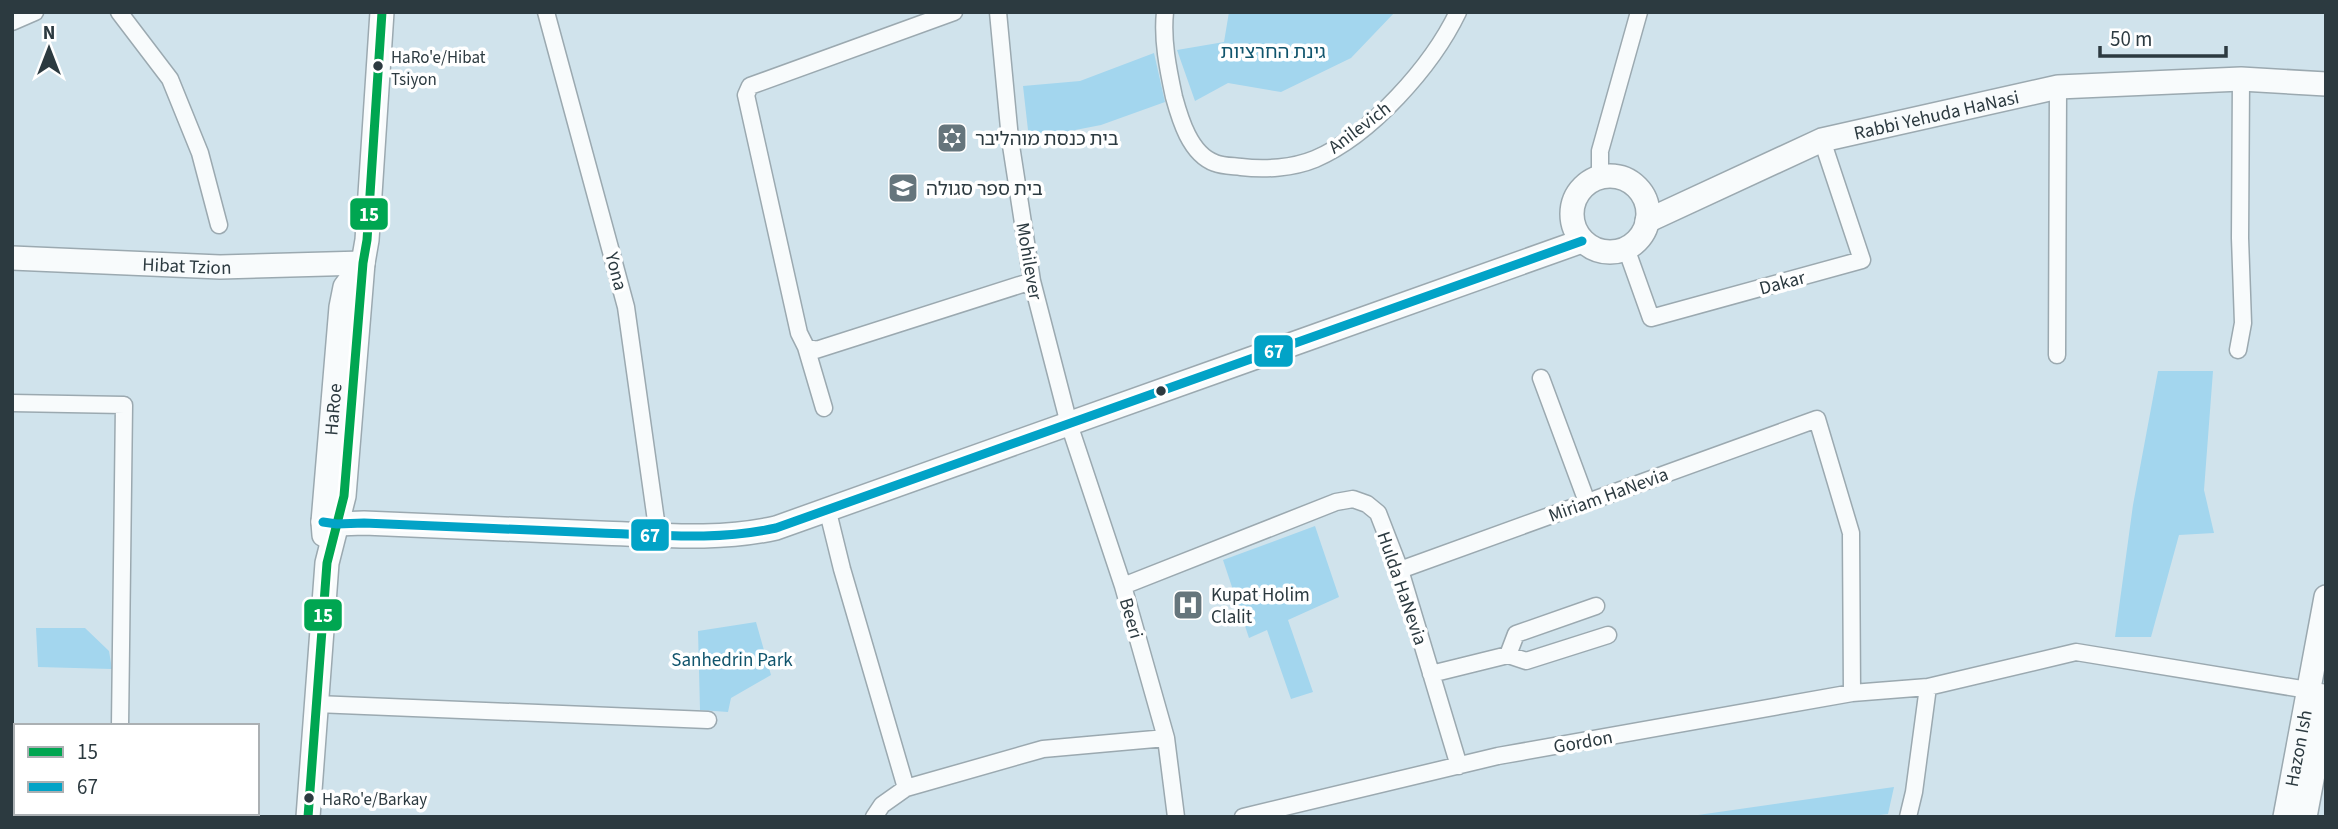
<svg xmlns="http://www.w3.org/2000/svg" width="2338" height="829" font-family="'Source Sans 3','Noto Sans Hebrew',sans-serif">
  <rect width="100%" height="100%" fill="#d0e3ec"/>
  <path fill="#a3d6ee" d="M1229 12H1395L1351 58 1281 92 1228 83 1195 101 1177 50 1224 42Z
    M1154 53 1165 102 1101 125 1029 139 1023 86 1080 81Z
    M2158 371H2213L2204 490 2214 533 2179 535 2151 637H2115L2133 505Z
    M1315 526 1339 597 1288 620 1313 692 1291 699 1267 630 1249 638 1223 560Z
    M756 622 771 675 731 698 728 712 700 710 698 631Z
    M36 628H85L109 651 112 669 38 667Z
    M1894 787 1888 814 1864 817H1684Z"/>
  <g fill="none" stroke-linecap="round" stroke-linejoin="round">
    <g stroke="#9ba9b0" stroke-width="19">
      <path id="street" d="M119 12 170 79 200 153 219 225
        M546 12 626 307 658 535
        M998 12 1010 139 1032 281 1069 424 1123 586 1166 738 1176 817
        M1165 12C1162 40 1168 69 1174 97 1180 119 1190 154 1215 163 1222 166 1233 166 1241 167 1265 170 1293 168 1315 159 1371 135 1432 66 1458 12
        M12 22 35 12
        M1600 177V151L1639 12
        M1626 248 1651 318 1862 260 1822 140
        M806 347 816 350 1032 281
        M2238 350 2243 323 2240 238 2241 79
        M2057 355 2058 87
        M1541 378 1587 502
        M12 403 124 405 120 726
        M824 408 806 347 799 333 746 95 750 86 954 12
        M827 508 842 569 906 788
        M1400 570 1817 419 1851 533 1852 693
        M1123 586 1336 502 1353 499 1367 504 1378 513 1400 570 1459 766
        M1508 655 1526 661 1608 635
        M1431 674 1508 655 1516 634 1596 606
        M316 704 708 720
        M12 806H16
        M874 817 882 805 906 788 1043 749 1166 738
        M1243 817 1498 756 1852 693 1928 687 2076 652 2326 693
        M1908 817 1914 792 1928 687"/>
    </g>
    <g stroke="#9ba9b0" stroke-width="26">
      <g id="secondary">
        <circle cx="1610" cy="214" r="38"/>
        <path id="s1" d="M1647 221 1822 140 2058 87 2241 79 2326 84"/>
        <path id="s2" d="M12 258 220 267 363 263"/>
        <path d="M323 522 337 524 364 523C443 526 521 530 600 533 659 535 718 541 776 528L1582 241"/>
        <path id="s3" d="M324 535 323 522 341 307 345 287 363 263"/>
        <path d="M308 817 327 563 344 496 363 263 367 240 382 12"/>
        <path id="s4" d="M2285 817 2326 597"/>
        <path d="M2305 817 2326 705"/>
      </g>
    </g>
    <use href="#street" stroke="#f8fbfc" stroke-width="16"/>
    <use href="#secondary" stroke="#f8fbfc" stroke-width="23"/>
    <g stroke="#fff" stroke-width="14">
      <path id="bus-1" d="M308 817 327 563 344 496 363 263 367 240 382 12"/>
    </g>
    <g stroke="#fff" stroke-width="14">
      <path id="bus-2" d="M323 522 337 524 364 523C443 526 521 530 600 533 659 535 718 541 776 528L1582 241"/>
    </g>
    <use href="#bus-1" stroke="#00a651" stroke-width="9"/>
    <use href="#bus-2" stroke="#02a3c7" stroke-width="9"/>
  </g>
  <defs>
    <g id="synagogue-square" transform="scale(1.575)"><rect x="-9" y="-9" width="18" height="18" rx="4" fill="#65757c" stroke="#fff"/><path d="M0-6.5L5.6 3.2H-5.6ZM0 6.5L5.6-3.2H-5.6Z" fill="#fff"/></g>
    <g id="school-square" transform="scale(1.575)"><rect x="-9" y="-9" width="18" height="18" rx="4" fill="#65757c" stroke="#fff"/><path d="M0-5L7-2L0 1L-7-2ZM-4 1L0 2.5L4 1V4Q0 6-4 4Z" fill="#fff"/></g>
    <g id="hospital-square" transform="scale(1.575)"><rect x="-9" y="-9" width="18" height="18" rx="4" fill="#65757c" stroke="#fff"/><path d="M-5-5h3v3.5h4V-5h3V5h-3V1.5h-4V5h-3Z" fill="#fff"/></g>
  </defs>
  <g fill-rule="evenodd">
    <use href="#synagogue-square" x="952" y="138"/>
    <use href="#school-square" x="903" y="188"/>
    <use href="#hospital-square" x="1188" y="605"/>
  </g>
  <g fill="#2c3a40" stroke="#fff" stroke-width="2.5">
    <circle cx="378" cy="66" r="6"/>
    <circle cx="1161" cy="391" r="6"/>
    <circle cx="309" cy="798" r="6"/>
  </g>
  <g text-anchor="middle" stroke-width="7" stroke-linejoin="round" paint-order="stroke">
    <g font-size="17" fill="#2c3a40" stroke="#fff" text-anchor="start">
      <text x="391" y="63">HaRo'e/Hibat<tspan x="391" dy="22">Tsiyon</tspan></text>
      <text x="322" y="805">HaRo'e/Barkay</text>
    </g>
    <g font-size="19" fill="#10546c" stroke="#fff">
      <text x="1273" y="58">גינת החרציות</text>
      <text x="732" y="666">Sanhedrin Park</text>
    </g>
    <g font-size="19" fill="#2c3a40" stroke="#fff">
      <text dy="7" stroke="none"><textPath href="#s1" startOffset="310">Rabbi Yehuda HaNasi</textPath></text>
      <text transform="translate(1359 127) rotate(-37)" y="7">Anilevich</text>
      <text transform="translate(1030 261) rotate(80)" y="7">Mohilever</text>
      <text dy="7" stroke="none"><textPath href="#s2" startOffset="175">Hibat Tzion</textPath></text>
      <text transform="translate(617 271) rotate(75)" y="7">Yona</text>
      <text transform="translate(1782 282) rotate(-15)" y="7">Dakar</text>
      <text dy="7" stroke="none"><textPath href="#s3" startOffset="126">HaRoe</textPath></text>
      <text transform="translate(1608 494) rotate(-20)" y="7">Miriam HaNevia</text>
      <text transform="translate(1403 588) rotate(71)" y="7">Hulda HaNevia</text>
      <text transform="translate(1132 618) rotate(74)" y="7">Beeri</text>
      <text transform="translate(1583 741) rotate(-10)" y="7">Gordon</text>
      <text dy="7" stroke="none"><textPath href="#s4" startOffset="70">Hazon Ish</textPath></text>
    </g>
    <g font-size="19" fill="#2c3a40" stroke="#fff" text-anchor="start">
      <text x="975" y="145">בית כנסת מוהליבר</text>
      <text x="926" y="195">בית ספר סגולה</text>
      <text x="1211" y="601">Kupat Holim<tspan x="1211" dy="22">Clalit</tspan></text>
    </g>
  </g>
  <g stroke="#fff" stroke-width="2.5">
    <rect x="349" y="197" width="40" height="34" rx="7" fill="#00a651"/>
    <rect x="1253" y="334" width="41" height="34" rx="7" fill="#02a3c7"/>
    <rect x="630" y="518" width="40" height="34" rx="7" fill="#02a3c7"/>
    <rect x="303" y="598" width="40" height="34" rx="7" fill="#00a651"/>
  </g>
  <g font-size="19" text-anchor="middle" font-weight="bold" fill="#fff">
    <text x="369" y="221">15</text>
    <text x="1274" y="358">67</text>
    <text x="650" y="542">67</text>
    <text x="323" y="622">15</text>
  </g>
  <rect width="2338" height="829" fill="none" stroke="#2c3a40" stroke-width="28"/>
  <rect x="14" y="724" width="245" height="91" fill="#ffffff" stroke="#abb0b3" stroke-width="2"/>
  <rect x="28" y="747" width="35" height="10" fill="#00a651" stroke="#abb0b3" stroke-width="2"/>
  <text x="77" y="759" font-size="21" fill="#2c3a40">15</text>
  <rect x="28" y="782" width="35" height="10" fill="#02a3c7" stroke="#abb0b3" stroke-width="2"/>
  <text x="77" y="794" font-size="21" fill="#2c3a40">67</text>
  <g transform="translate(49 49)" stroke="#ffffff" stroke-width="5" paint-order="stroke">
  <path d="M0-5L12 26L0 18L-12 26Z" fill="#2c3a40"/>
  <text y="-10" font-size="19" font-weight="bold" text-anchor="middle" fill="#2c3a40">N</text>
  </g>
  <path d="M2100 46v10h126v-10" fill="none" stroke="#2c3a40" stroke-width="3.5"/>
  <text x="2110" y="46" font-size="21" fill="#2c3a40" stroke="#ffffff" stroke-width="5" paint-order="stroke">50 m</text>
</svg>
